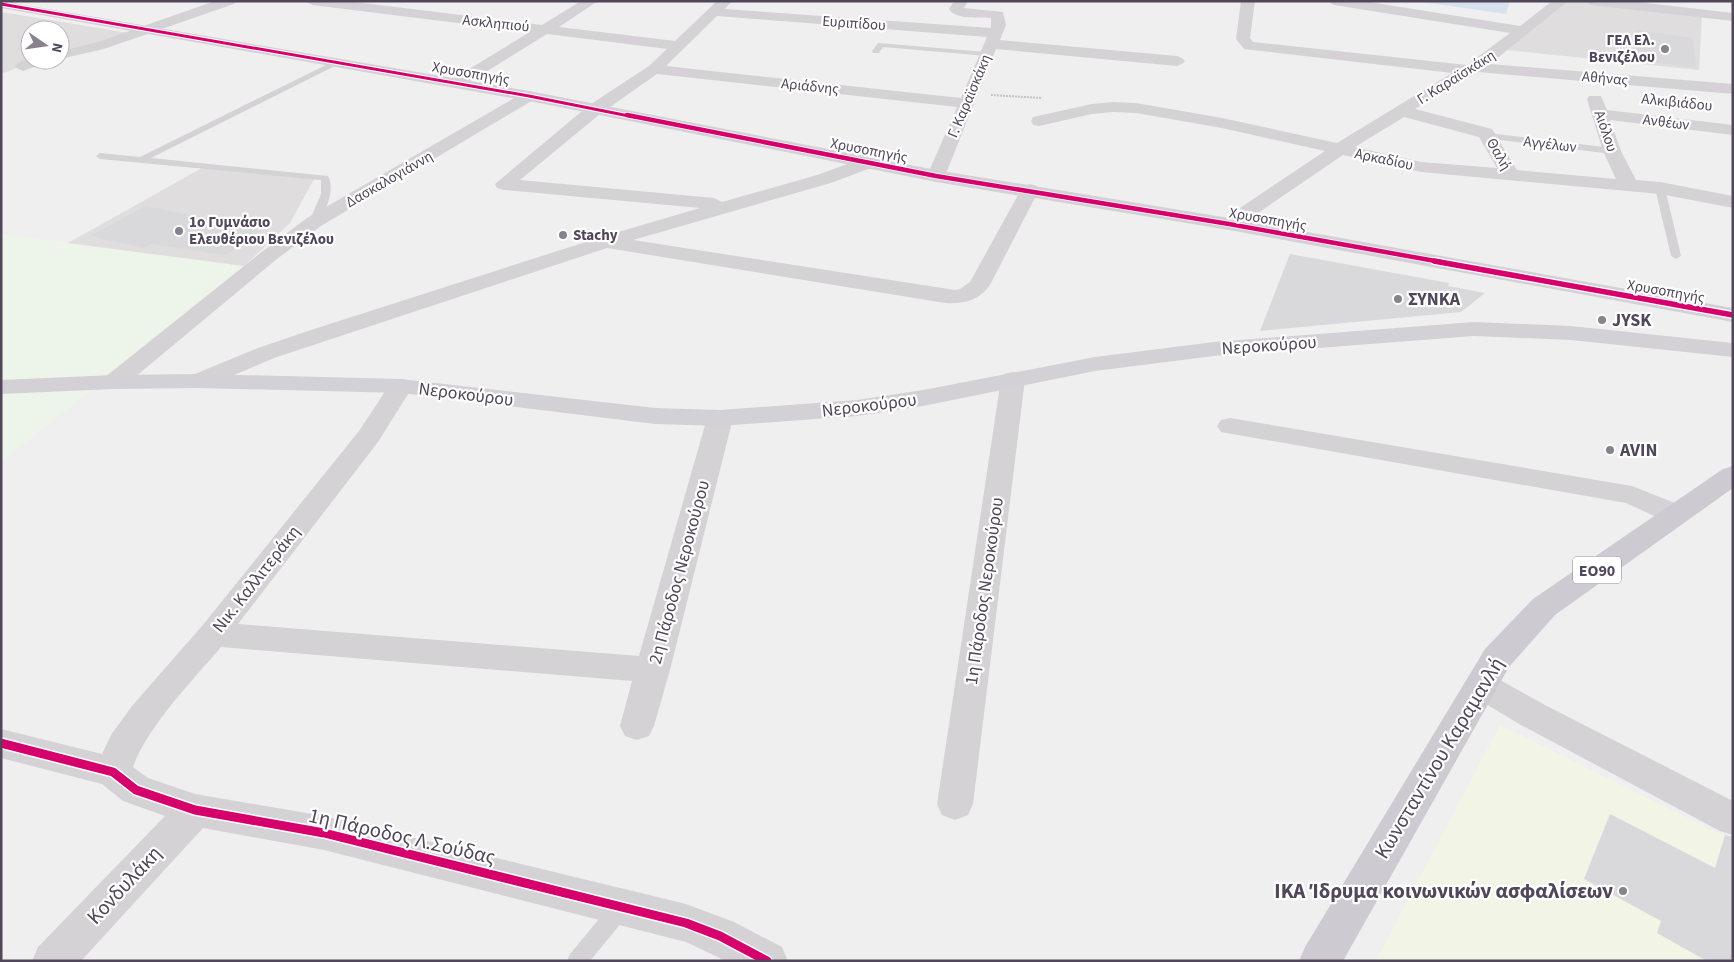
<svg xmlns="http://www.w3.org/2000/svg" width="1734" height="962" font-family="'Source Sans 3',sans-serif">
  <rect width="100%" height="100%" fill="#efefef"/>
  <path fill="#edf5eb" d="M1 234 244 266 1 463Z"/>
  <path fill="#dfddde" d="M1564 1H1582L1702 14 1699 70 1506 50Z
    M1 12 135 34 60 55V30H30V60H37L1 74Z
    M202 168 314 179 290 223 244 266 68 243Z"/>
  <path fill="#f2f4e6" d="M1500 725 1733 840V961H1376Z"/>
  <path fill="#d5e2ed" d="M1416 1H1510L1506 14Z"/>
  <path fill="#d9d8db" d="M1637 30 1693 38 1696 68 1636 59Z
    M146 206 188 215 260 225 252 230 263 231 226 255 152 244 144 248 90 236Z
    M1290 254 1449 283 1448 286 1485 293 1461 312 1260 331Z
    M1610 814 1715 868 1725 835 1733 837V961H1707L1657 933 1661 921 1584 879Z"/>
  <g fill="none" stroke-linecap="round" stroke-linejoin="round">
    <path stroke="#c1c4cb" stroke-width="2" stroke-dasharray="2 1" stroke-linecap="butt" d="M991 95 1042 98"/>
    <path fill="#d5d2d6" fill-rule="evenodd" d="M878 43 987 52 991 54 987 56 883 47 879 53H873L872 51Z
      M334 61 341 63 151 158 328 176C336 191 325 211 318 224L314 225 309 222 321 194V180L100 159 96 156 100 153 140 157Z
      M1488 133 1612 148 1616 151 1612 154 1485 138V134Z
      M1660 185 1665 188 1681 256 1676 259 1671 256 1655 188Z
      M620 900 627 902 630 909 627 916 590 961H567L570 954 613 902Z"/>
    <path fill="#d5d2d6" fill-rule="evenodd" d="M215 1H236L234 4 104 49 60 59V51L95 43Z
      M305 1H347L542 25 581 1H598L559 27 675 41 717 1H732L725 9 991 28V18C980 17 955 20 949 9L954 1H968L964 8 1003 12 1006 25 1000 40 1177 56 1182 58 1185 61 1182 64 1177 66 996 49 945 176 943 180 936 182 929 180 927 176 957 107 657 74 600 114 520 180 714 198 722 202 817 175 864 158 870 157 876 158 879 162 876 166 831 183 633 240 955 290 960 289 970 282 1023 186 1030 184 1037 186 1039 190 990 285C979 301 963 304 945 303L607 248 274 358 208 386 199 388 190 386 187 381 190 376 258 348 311 330 598 238 700 208 504 190 497 188 495 184 588 106 649 66 667 49 547 34 463 86H451L449 83 451 80 530 32 312 5ZM717 16 987 37 961 98 666 66Z
      M1241 1H1255L1250 38 1253 42 1467 65 1510 33 1334 5 1327 1H1363L1520 26 1552 1H1568L1490 64 1733 84V94L1478 72 1415 109 1492 129 1517 170 1616 179 1603 151 1587 99 1589 96H1601L1607 110 1733 125V135L1610 120 1621 151 1636 180 1660 182 1733 196V208L1660 194 1421 172 1343 155 1236 228 1229 230 1222 228 1219 224 1222 220 1325 151 1222 128 1136 113 1113 112 1092 114 1039 126 1033 125 1031 121 1033 117 1092 104 1113 102 1136 103 1222 118 1337 143 1452 73 1244 49 1236 39ZM1404 117 1479 137 1497 168 1421 162 1355 147Z
      M1584 1H1629L1733 13V21L1591 5Z
      M30 58V60H48L45 63 23 71 18 69 15 66 18 63Z
      M529 91 535 93 537 96 535 99 321 226 277 259 123 387 114 389 105 387 102 382 105 377 263 251 307 218 523 93Z
      M1013 372 1022 374 1025 379 973 804 968 815 955 820 942 815 937 804 1001 379 1004 374Z
      M401 379 410 381 413 386 378 442 238 624 639 656 707 418 711 413 720 410 729 413 733 418 670 670 654 726 649 736 637 740 625 736 620 726 632 681 221 647C193 680 147 727 133 767L148 778 195 794 324 816 686 904 734 922 782 947 788 961H726L686 942 324 850 203 828 81 961H32L38 947 165 816 123 801 102 784 1 758V729L102 754 111 735 132 706 202 626 359 431 392 381Z
      M1230 418 1632 486 1685 507 1689 514 1685 521 1675 523 1665 521 1626 503 1221 432 1217 426 1221 420Z
      M1481 672 1493 676 1545 705 1733 801V835L1720 831 1521 725 1469 694 1464 685 1469 676Z"/>
    <path fill="#d4d1d6" fill-rule="evenodd" d="M1 1 529 91 936 170 1229 218 1733 308V322L1229 230 936 182 529 101 1 8Z
      M1474 322 1571 326 1733 343V357L1571 340 1474 336 1214 356 1095 371 923 406 857 416 720 426 655 424 401 393 199 388 114 389 1 394V380L114 375 199 374 401 379 655 408 720 410 857 400 923 390 1095 357 1214 342Z"/>
    <path fill="#cecad1" fill-rule="evenodd" d="M1733 466V488L1555 615 1509 667 1343 961H1299L1305 947 1485 649 1533 599 1723 469Z"/>
    <g stroke="#fff" stroke-width="5">
      <path id="cycleway-far3" d="M1 4 529 96 634 117"/>
    </g>
    <g stroke="#fff" stroke-width="6">
      <path id="cycleway-far2" d="M627 115 936 176 1229 224 1441 262"/>
    </g>
    <g stroke="#fff" stroke-width="8">
      <path id="cycleway-far1" d="M1434 261 1733 315"/>
    </g>
    <g stroke="#fff" stroke-width="12">
      <path id="cycleway" d="M1 743 113 772 136 790 195 810 324 833 686 923 720 936 767 961"/>
    </g>
    <use href="#cycleway-far3" stroke="#d6006c" stroke-width="3"/>
    <use href="#cycleway-far2" stroke="#d6006c" stroke-width="4.5"/>
    <use href="#cycleway-far1" stroke="#d6006c" stroke-width="5.5"/>
    <use href="#cycleway" stroke="#d6006c" stroke-width="9"/>
  </g>
  <g fill="#88828e" stroke="#fff" stroke-width="2">
    <circle cx="1665" cy="49" r="5"/>
    <circle cx="179" cy="231" r="5"/>
    <circle cx="563" cy="235" r="5"/>
    <circle cx="1398" cy="299" r="5"/>
    <circle cx="1602" cy="320" r="5"/>
    <circle cx="1610" cy="450" r="5"/>
    <circle cx="1623" cy="891" r="5"/>
  </g>
  <g text-anchor="middle" stroke-width="4.5" stroke-linejoin="round" paint-order="stroke">
    <g font-size="15" fill="#51475a" stroke="#fff">
      <text transform="translate(496 23) rotate(6)" y="5">Ασκληπιού</text>
      <text transform="translate(854 23) rotate(4)" y="5">Ευριπίδου</text>
      <text transform="translate(471 73) rotate(10)" y="5">Χρυσοπηγής</text>
      <text transform="translate(1456 77) rotate(-32)" y="5">Γ. Καραϊσκάκη</text>
      <text transform="translate(1605 78) rotate(5)" y="5">Αθήνας</text>
      <text transform="translate(810 86) rotate(6)" y="5">Αριάδνης</text>
      <text transform="translate(969 96) rotate(-67)" y="5">Γ. Καραϊσκάκη</text>
      <text transform="translate(1677 102) rotate(6)" y="5">Αλκιβιάδου</text>
      <text transform="translate(1666 122) rotate(7)" y="5">Ανθέων</text>
      <text transform="translate(1606 131) rotate(71)" y="5">Αιόλου</text>
      <text transform="translate(1550 144) rotate(7)" y="5">Αγγέλων</text>
      <text transform="translate(869 150) rotate(11)" y="5">Χρυσοπηγής</text>
      <text transform="translate(1499 154) rotate(60)" y="5">Θαλή</text>
      <text transform="translate(1384 159) rotate(12)" y="5">Αρκαδίου</text>
      <text transform="translate(389 179) rotate(-30)" y="5">Δασκαλογιάννη</text>
      <text transform="translate(1268 219) rotate(10)" y="5">Χρυσοπηγής</text>
      <text transform="translate(1666 291) rotate(10)" y="5">Χρυσοπηγής</text>
    </g>
    <g font-size="15" font-weight="bold" fill="#51475a" stroke="#fff" text-anchor="start">
      <text x="1655" y="45" text-anchor="end">ΓΕΛ Ελ.<tspan x="1655" dy="17">Βενιζέλου</tspan></text>
      <text x="189" y="227">1ο Γυμνάσιο<tspan x="189" dy="17">Ελευθέριου Βενιζέλου</tspan></text>
      <text x="573" y="240">Stachy</text>
    </g>
    <rect fill="#fff" stroke="#857e8c" stroke-width="1" x="1573" y="556.5" width="48" height="27" rx="4"/>
    <g font-size="16" font-weight="bold" fill="#51475a">
      <text x="1597" y="576">ΕΟ90</text>
    </g>
    <g font-size="18" font-weight="bold" fill="#51475a" stroke="#fff" text-anchor="start">
      <text x="1408" y="305">ΣΥΝΚΑ</text>
      <text x="1612" y="326">JYSK</text>
      <text x="1620" y="456">AVIN</text>
    </g>
    <g font-size="18" fill="#51475a" stroke="#fff">
      <text transform="translate(1269 345) rotate(-4)" y="6">Νεροκούρου</text>
      <text transform="translate(466 394) rotate(7)" y="6">Νεροκούρου</text>
      <text transform="translate(869 405) rotate(-7)" y="6">Νεροκούρου</text>
      <text transform="translate(679 572) rotate(-75)" y="6">2η Πάροδος Νεροκούρου</text>
      <text transform="translate(256 579) rotate(-52)" y="6">Νικ. Καλλιτεράκη</text>
      <text transform="translate(984 591) rotate(-82)" y="6">1η Πάροδος Νεροκούρου</text>
    </g>
    <g font-size="21" fill="#51475a" stroke="#fff">
      <text transform="translate(1439 758) rotate(-59)" y="7">Κωνσταντίνου Καραμανλή</text>
      <text transform="translate(402 836) rotate(13)" y="7">1η Πάροδος Λ.Σούδας</text>
      <text transform="translate(124 885) rotate(-47)" y="7">Κονδυλάκη</text>
    </g>
    <g font-size="21" font-weight="bold" fill="#51475a" stroke="#fff" text-anchor="end">
      <text x="1613" y="898">ΙΚΑ Ίδρυμα κοινωνικών ασφαλίσεων</text>
    </g>
  </g>
  <rect width="1734" height="962" fill="none" stroke="#51475a" stroke-width="5"/>
  <g transform="translate(45 45) rotate(103)"><circle r="24" fill="#ffffff" stroke="#b9b5bd"/>
  <path d="M0-4L9 19L0 12L-9 19Z" fill="#88828e"/>
  <text y="-8" font-size="14" font-weight="bold" text-anchor="middle" fill="#51475a">N</text>
  </g>
</svg>
